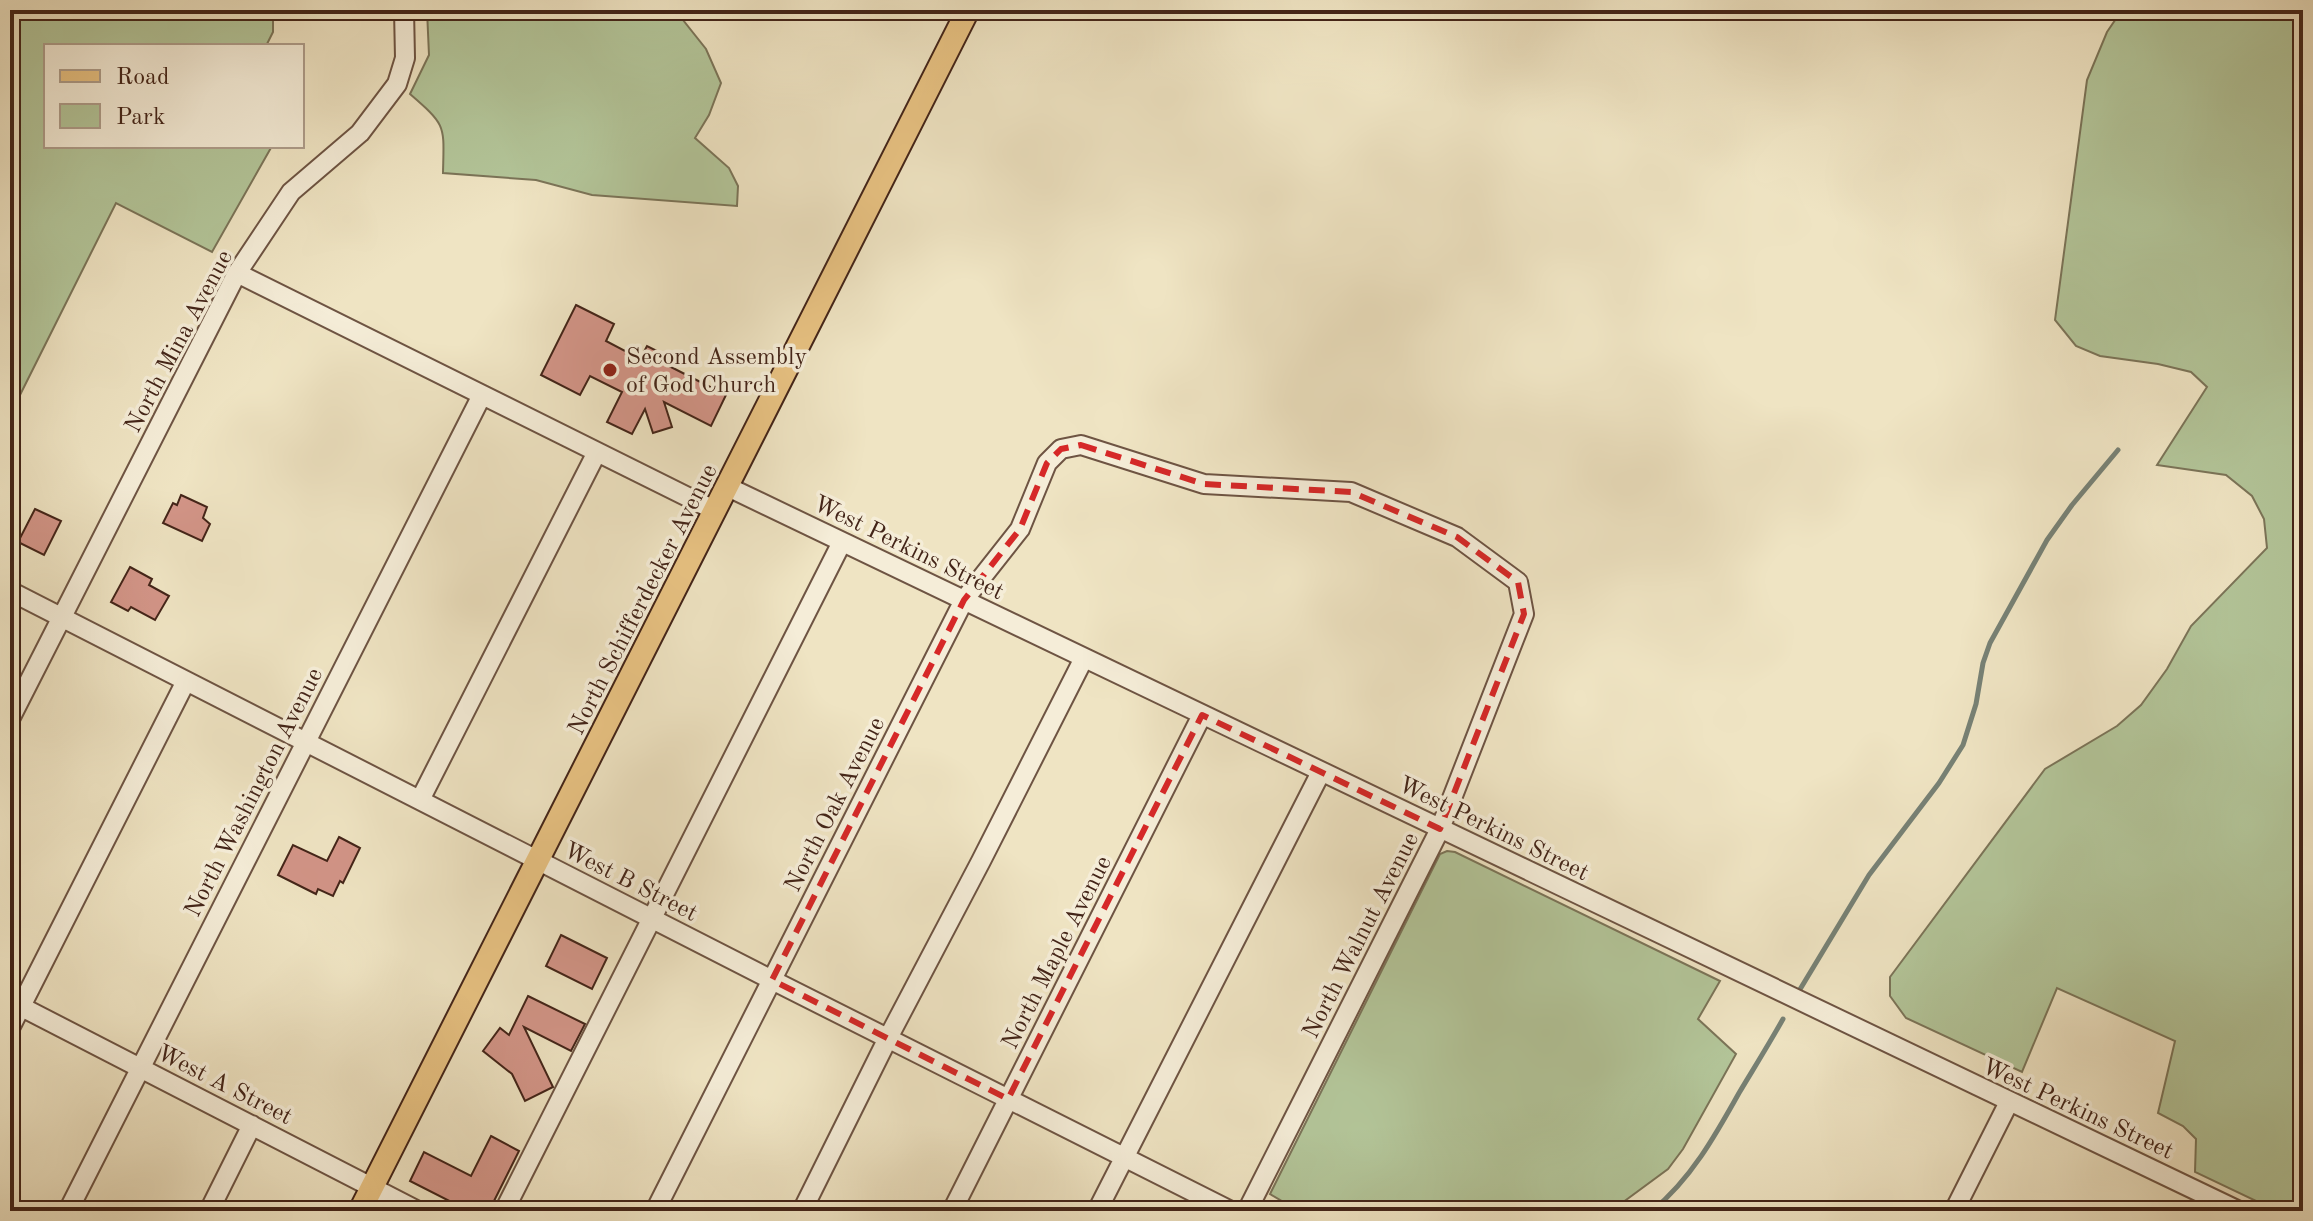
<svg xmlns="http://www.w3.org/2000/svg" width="2313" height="1221" font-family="'Old Standard TT',serif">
  <rect width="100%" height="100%" fill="#efe4c3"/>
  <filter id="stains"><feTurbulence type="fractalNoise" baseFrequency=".0025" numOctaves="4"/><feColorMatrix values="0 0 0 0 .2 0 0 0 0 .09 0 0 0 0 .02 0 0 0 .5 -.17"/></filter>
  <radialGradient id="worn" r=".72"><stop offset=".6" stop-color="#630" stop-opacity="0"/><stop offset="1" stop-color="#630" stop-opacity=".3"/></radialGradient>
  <path fill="#b3c599" stroke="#7b7458" stroke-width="2" d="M10 10H273V32L266 46H46V146H272L212 252 116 203 10 415Z
    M427 10H675L706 49 721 83 709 115 695 138 729 168 738 186 737 206 592 195 536 180 443 173C444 125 447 126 410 94L429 55Z
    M2122 10H2303V1211H2277L2195 1172 2196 1139 2183 1126 2158 1113 2175 1041 2057 988 2022 1072 1906 1018 1890 996V977L2045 769 2117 726 2141 705 2167 669 2191 626 2267 548 2264 519 2252 496 2226 475 2157 465 2207 387 2191 372 2158 364 2100 356 2076 346 2055 320 2087 80 2107 32Z
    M1447 851 1455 852 1720 981 1698 1019 1736 1054 1683 1149 1668 1169 1611 1211H1299L1270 1194 1440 854Z"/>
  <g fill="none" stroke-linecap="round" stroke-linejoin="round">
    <path stroke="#778175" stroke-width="5" d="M1799 991 1869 875 1939 783 1963 745 1976 704 1983 663 1990 643 2047 540 2072 505 2118 450
      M1652 1211C1691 1179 1715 1136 1739 1093 1754 1068 1769 1044 1783 1019"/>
  </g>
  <path fill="#d39588" stroke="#432418" stroke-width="2" d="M576 305 614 324 606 341 640 359 647 346 671 358 667 365 726 395 711 426 664 402 672 427 653 433 645 409 632 434 607 422 622 392 590 376 580 395 541 375Z
    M181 495 207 507 203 518 210 524 202 541 163 523 173 503 177 505Z
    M35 509 61 521 44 555 18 542Z
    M130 567 152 579 149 585 169 596 155 620 131 607 128 611 111 602Z
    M339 837 360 848 343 883 340 881 333 896 318 889 316 894 278 875 293 845 327 861Z
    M561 935 607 958 592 989 546 966Z
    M528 996 585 1024 571 1051 524 1027 553 1087 525 1101 512 1074 483 1051 500 1028 509 1035Z
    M491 1136 519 1151 489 1211H469L410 1181 424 1152 471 1176Z"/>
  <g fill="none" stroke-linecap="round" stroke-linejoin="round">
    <g stroke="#6e5443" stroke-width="22">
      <path id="minor" d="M237 273 716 511
        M728 487 2239 1211
        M10 591 772 980 1231 1211
        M10 719 237 273 291 192 360 133 397 84 405 58 404 10
        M420 800 597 452
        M10 1001 418 1211
        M10 1028 186 681
        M68 1211 482 395
        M209 1211 252 1125
        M504 1211 842 542
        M655 1211 964 600 1020 529 1047 463 1061 449 1081 445 1204 484 1351 492 1457 537 1518 582 1524 614 1440 829 1247 1211
        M802 1211 888 1038 981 861 1084 658
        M952 1211 1202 715
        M1097 1211 1321 772
        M1954 1211 2009 1102"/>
    </g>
    <g stroke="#432418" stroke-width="26">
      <path id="major" d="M360 1211 968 10"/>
    </g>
    <use href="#minor" stroke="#f5edd8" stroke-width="18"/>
    <use href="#major" stroke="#e8c282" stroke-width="22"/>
  </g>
  <path fill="none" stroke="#d62828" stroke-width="6" stroke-dasharray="16 10" stroke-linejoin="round" d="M1081 445 1204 484 1351 492 1457 537 1518 582 1524 614 1440 829 1202 715 1008 1099 772 980 964 600 1020 529 1047 463 1061 449Z"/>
  <circle fill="#8f2418" stroke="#f5edd8" stroke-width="3" cx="610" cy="370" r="8"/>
  <g text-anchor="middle" stroke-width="7" stroke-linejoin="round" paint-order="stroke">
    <g font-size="24" fill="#432418" stroke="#f5edd8">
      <text transform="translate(178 341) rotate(-62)" y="8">North Mina Avenue</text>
      <text transform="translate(909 547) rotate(26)" y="8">West Perkins Street</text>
      <text transform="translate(642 599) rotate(-63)" y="8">North Schifferdecker Avenue</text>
      <text transform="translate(253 792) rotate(-63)" y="8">North Washington Avenue</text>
      <text transform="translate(834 804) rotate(-63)" y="8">North Oak Avenue</text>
      <text transform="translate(1494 828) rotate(26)" y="8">West Perkins Street</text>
      <text transform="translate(631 881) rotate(27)" y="8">West B Street</text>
      <text transform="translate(1360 935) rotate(-63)" y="8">North Walnut Avenue</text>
      <text transform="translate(1056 952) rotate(-63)" y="8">North Maple Avenue</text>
      <text transform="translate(225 1084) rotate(27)" y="8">West A Street</text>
      <text transform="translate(2078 1108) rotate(25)" y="8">West Perkins Street</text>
    </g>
    <g font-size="24" fill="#432418" stroke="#f5edd8" text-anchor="start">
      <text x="626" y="364">Second Assembly<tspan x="626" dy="28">of God Church</tspan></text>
    </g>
  </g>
  <rect width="2313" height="1221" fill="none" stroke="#efe4c3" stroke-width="40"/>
  <rect x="12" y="12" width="2289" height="1197" fill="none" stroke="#432418" stroke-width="4"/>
  <rect x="20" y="20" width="2273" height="1181" fill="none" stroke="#432418" stroke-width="2"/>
  <rect x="44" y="44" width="260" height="104" fill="#f5edd8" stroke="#ae9d8b" stroke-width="2"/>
  <rect x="60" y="70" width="40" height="12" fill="#e8c282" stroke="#ae9d8b" stroke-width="2"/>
  <text x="116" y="84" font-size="24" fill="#432418">Road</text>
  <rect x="60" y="104" width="40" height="24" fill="#b3c599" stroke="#ae9d8b" stroke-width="2"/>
  <text x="116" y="124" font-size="24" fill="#432418">Park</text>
  <rect width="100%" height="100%" filter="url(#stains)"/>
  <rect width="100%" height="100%" fill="url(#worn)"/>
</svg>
